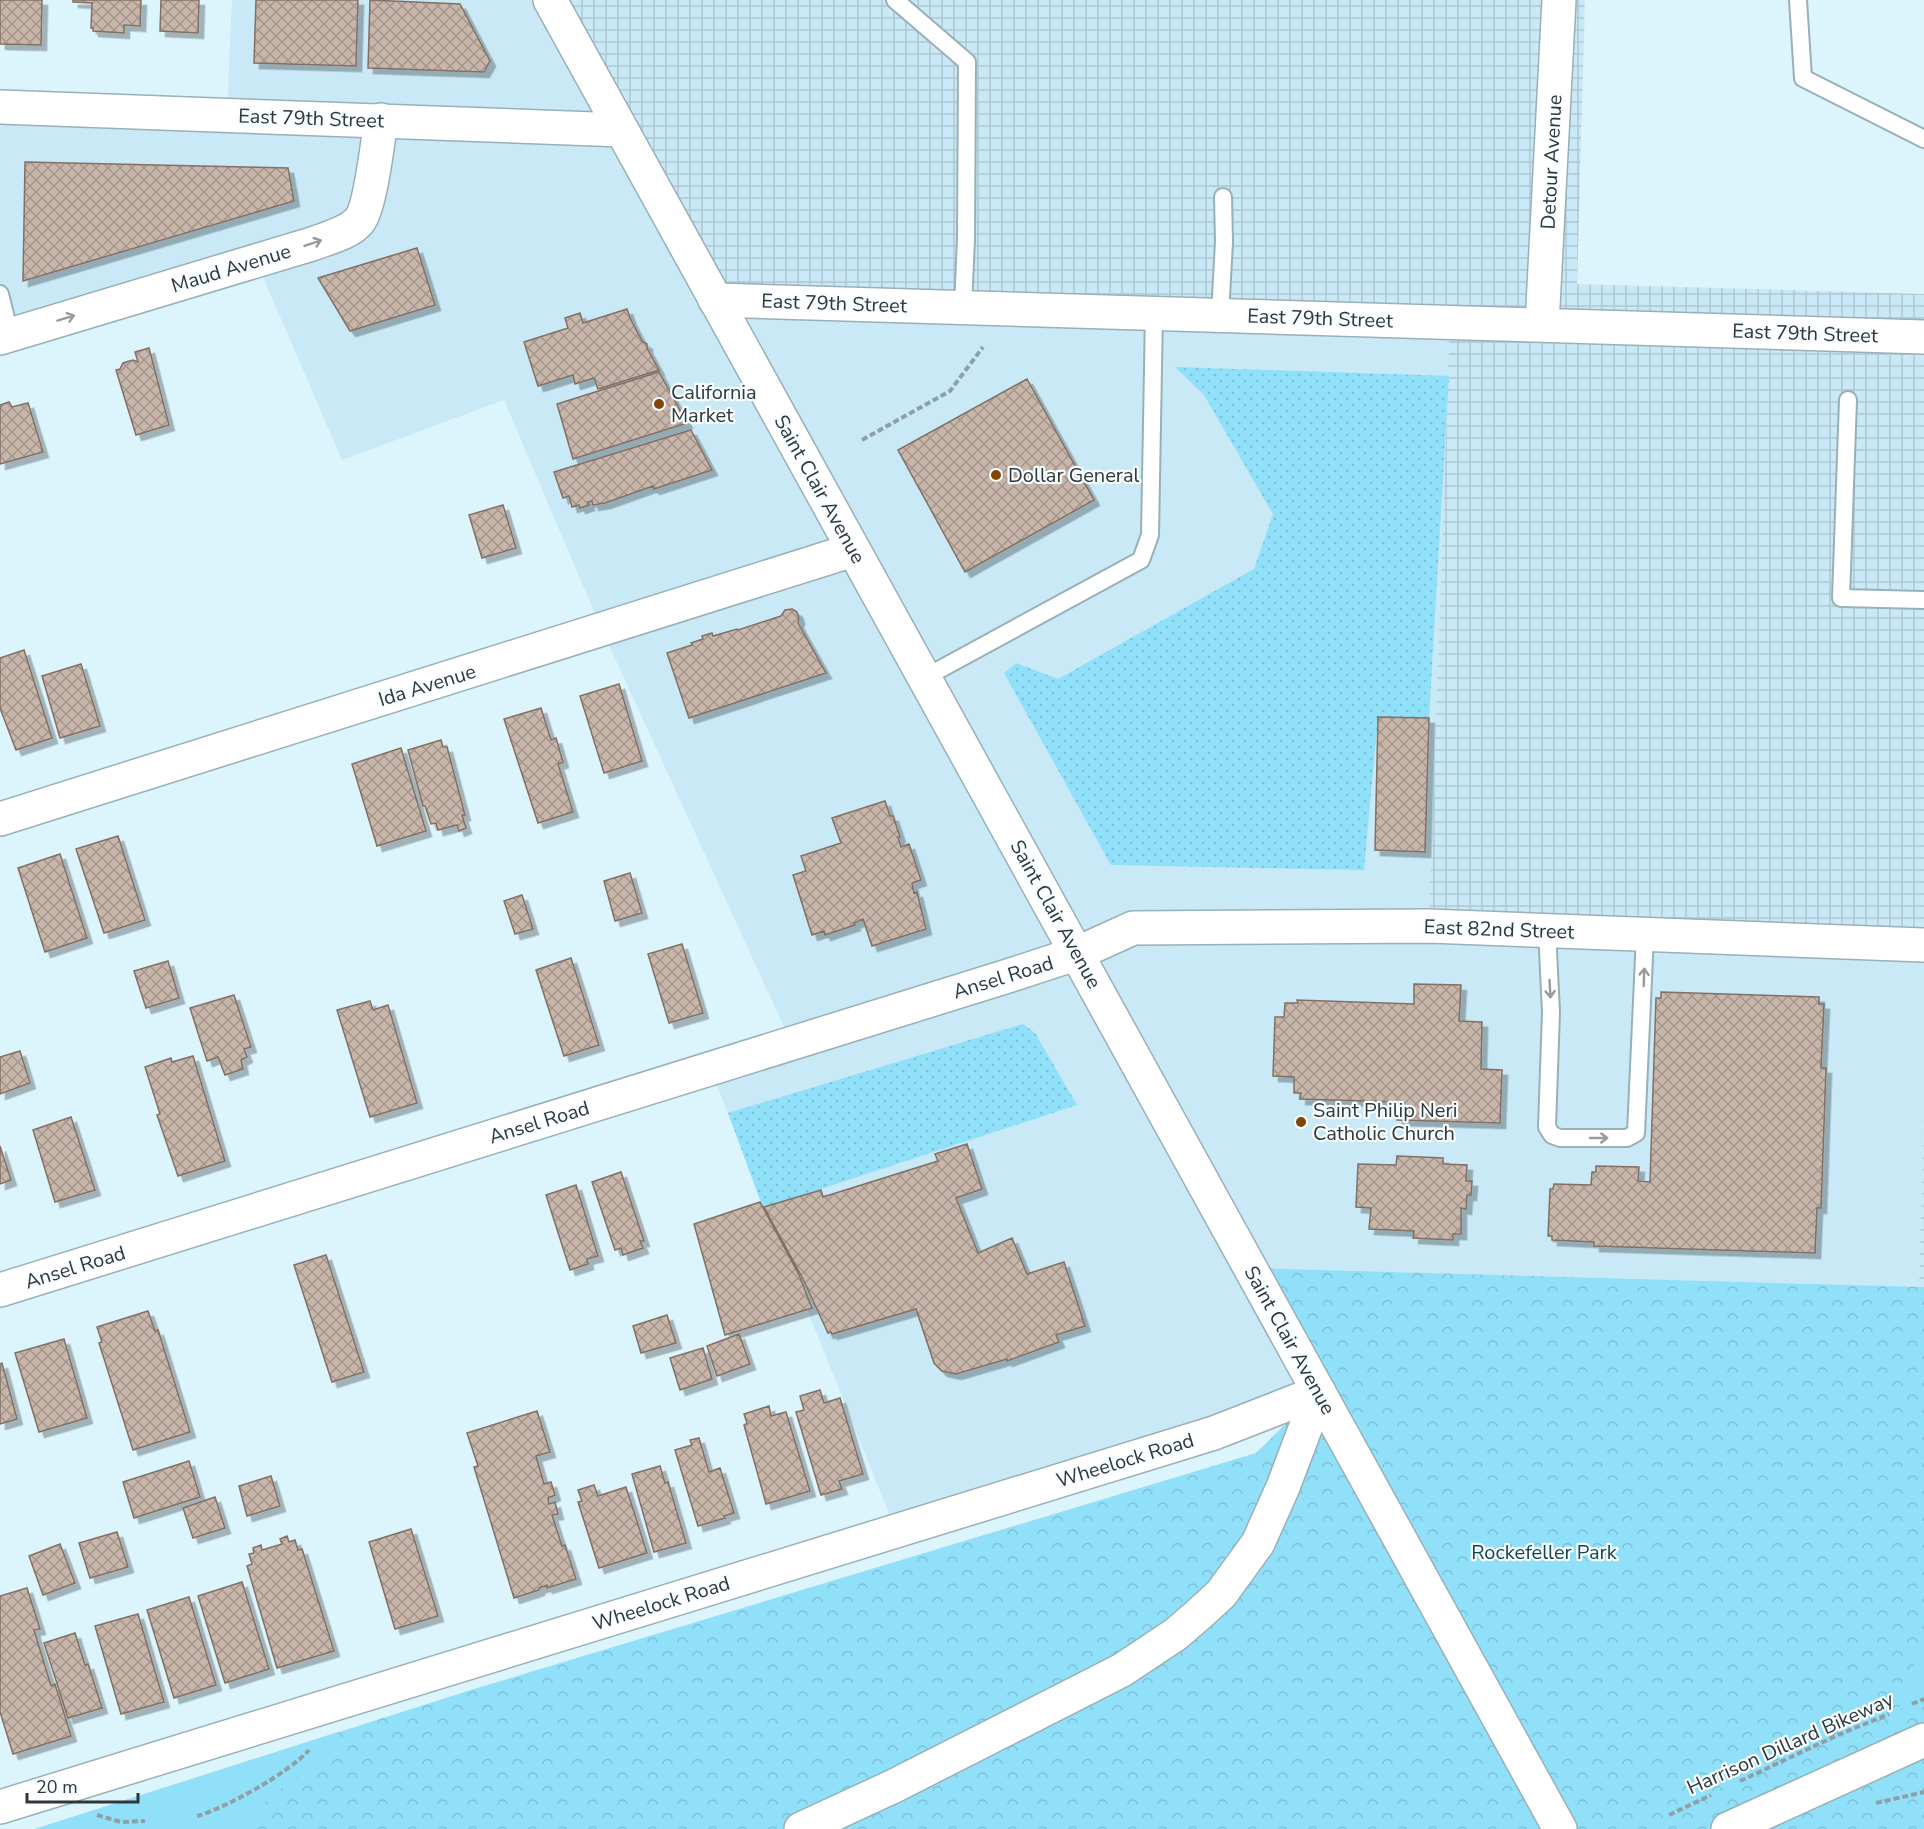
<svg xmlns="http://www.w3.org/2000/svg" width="1924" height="1829" font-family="'Nunito Sans',sans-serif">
  <defs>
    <pattern id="industrial-grid" width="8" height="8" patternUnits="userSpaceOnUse" patternTransform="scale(1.5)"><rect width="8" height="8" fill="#c8e9f5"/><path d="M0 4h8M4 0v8" fill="none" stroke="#acc8d3"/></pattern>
    <pattern id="grass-dots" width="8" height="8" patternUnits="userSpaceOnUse" patternTransform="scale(1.5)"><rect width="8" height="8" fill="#90e0fa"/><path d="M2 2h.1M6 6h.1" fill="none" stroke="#7cc1d7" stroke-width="1.8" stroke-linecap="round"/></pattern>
    <pattern id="forest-crowns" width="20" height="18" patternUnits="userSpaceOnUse" patternTransform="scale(1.5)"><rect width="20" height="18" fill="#90e0fa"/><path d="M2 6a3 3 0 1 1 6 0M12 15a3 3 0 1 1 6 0" fill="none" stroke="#7cc1d7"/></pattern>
    <pattern id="building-cross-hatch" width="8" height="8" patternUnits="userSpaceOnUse" patternTransform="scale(1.5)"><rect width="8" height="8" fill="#c9b6aa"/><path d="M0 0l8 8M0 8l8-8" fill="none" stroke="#a4958b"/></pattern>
    <filter id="shadow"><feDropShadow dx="5.5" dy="5.5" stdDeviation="0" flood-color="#0004"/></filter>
  </defs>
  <rect width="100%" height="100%" fill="#dcf4fc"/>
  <path fill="#c8e9f5" d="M232 0H550L1450 322 1924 945V1116L1919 1287 1252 1268 1319 1392 896 1531 710 1068 791 1042 602 630 504 400 342 460 256 261 10 335 0 294V107L227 115Z"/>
  <path fill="url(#industrial-grid)" d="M550 0H1585L1577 284 1924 294V945L1429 926 1450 322 715 300Z
    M1924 1116V1287H1919Z"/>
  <path fill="url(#grass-dots)" d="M1175 367 1449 376 1429 718 1378 717 1364 870 1111 865 1004 673 1016 663 1058 679 1254 569 1273 514 1204 395Z
    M1023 1024 1035 1033 1077 1105 763 1208 728 1113Z"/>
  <path fill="url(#forest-crowns)" d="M1251 1268 1924 1287V1829H35L474 1689 1256 1453 1318 1392Z"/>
  <path fill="#90e0fa" d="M1924 1634V1699L1899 1709Z
    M335 1733 334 1741 324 1761 314 1769 298 1776 284 1786 264 1803 248 1829H35Z"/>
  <path fill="url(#building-cross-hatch)" stroke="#817064" stroke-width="1.5" filter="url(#shadow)" d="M0 0H42L41 45 0 44Z
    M73 0H141L140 26 124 25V33L93 31V28H91L92 3 73 2Z
    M161 0H199L198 33 160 31Z
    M256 0H358L356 66 254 63Z
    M370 0 460 4 490 61 484 72 368 68Z
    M25 162 288 168 294 201 23 281Z
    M417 248 435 305 350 331 318 278Z
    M627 309 631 320 642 341 647 344V348L659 370 598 389 594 378 575 384 573 375 538 386 524 342 568 328 565 318 580 313 583 323Z
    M149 348 169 425 136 435 116 370 120 369 123 363 133 360 138 362 135 352Z
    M659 372 687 423 573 459 557 404Z
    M1027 379 1094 500 965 572 898 450Z
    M9 402 12 407 28 403 43 452 0 464V405Z
    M691 430 712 470 654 489 653 486 605 503 593 505 592 501 588 502 589 505 580 508 579 505 572 507 569 496 563 498 554 472Z
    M503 505 516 548 482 558 469 515Z
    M792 609 797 612 799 618 798 623 826 673 689 718 667 653 692 645 691 643 703 639 702 636 712 633 713 636 737 629 738 630 781 616 785 610Z
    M24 650 52 738 16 750 0 708V658Z
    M81 664 100 726 60 738 42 676Z
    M619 684 642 761 604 773 580 696Z
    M541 708 551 740 556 738 563 762 558 764 573 812 538 823 504 719Z
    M1378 717 1429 718 1425 852 1375 850Z
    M441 740 443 747H447L465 815H462L466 828 459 831 457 825 438 830 436 823 431 824 425 806H423L408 750Z
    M401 748 426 831 377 846 352 764Z
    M885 801 890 816H893L900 837H898L901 847 909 844 921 880 912 883 914 893 917 892 926 929 872 946 863 919 854 923 855 925 825 935 824 931 812 935 793 875 806 871 801 856 841 843 832 818Z
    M118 836 145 920 104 933 76 849Z
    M60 854 87 938 45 952 18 868Z
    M630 873 642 913 615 921 604 881Z
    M522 895 533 929 515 934 504 901Z
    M682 944 703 1013 669 1023 648 954Z
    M571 958 599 1045 564 1056 536 970Z
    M168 961 179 998 146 1008 134 971Z
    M1414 984 1461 985 1459 1021 1482 1022 1481 1069 1502 1070 1500 1123 1397 1120V1102L1300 1099 1301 1093H1294V1077L1273 1076 1275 1017H1284L1285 1003H1298L1297 1000 1414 1004Z
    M1661 992 1819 997V1004H1824L1821 1068H1826L1821 1208H1817L1815 1253 1594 1246V1242L1552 1240V1236H1548L1550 1189H1553L1554 1184 1591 1185 1592 1172H1596V1166L1639 1167 1638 1181 1650 1182 1656 998H1661Z
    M234 995 251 1047 244 1049 247 1057 241 1060 243 1069 225 1075 218 1057 207 1061 190 1008Z
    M370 1001 373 1010 388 1005 417 1103 370 1117 337 1010Z
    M20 1051 30 1083 0 1094V1057Z
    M193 1056 225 1161 178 1176 157 1115 160 1114 145 1067 171 1058 172 1062Z
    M71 1117 95 1190 55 1202 33 1130Z
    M967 1144 982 1189 956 1198 978 1253 1012 1238 1027 1274 1064 1262 1085 1326 1056 1335 1059 1342 1007 1361V1359L956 1374 942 1371 934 1363 916 1309 832 1334 831 1332 828 1333 803 1279 764 1207 821 1190 823 1197 938 1161 935 1154Z
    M0 1146 11 1180 0 1184Z
    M1397 1156 1443 1158V1164L1467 1165 1466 1181H1472L1471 1195H1467L1466 1209 1461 1208V1234H1453V1240L1413 1238 1414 1231 1369 1229 1371 1208 1356 1207 1358 1164 1396 1165Z
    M621 1172 644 1241H640L643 1248 623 1255 621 1248 615 1250 592 1182Z
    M576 1185 598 1256 587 1259 588 1264 570 1270 546 1195Z
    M760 1202 799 1275 812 1308 725 1335 694 1224Z
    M326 1255 364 1372 332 1382 294 1265Z
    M148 1311 155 1331 158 1330 190 1432 133 1450 99 1343 102 1342 97 1327Z
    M667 1315 676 1343 641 1353 633 1326Z
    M739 1334 750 1364 717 1376 707 1346Z
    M64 1339 87 1418 39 1432 15 1353Z
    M703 1348 712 1379 680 1390 670 1358Z
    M2 1363 17 1419 0 1424V1364Z
    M820 1390 824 1403 840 1398 863 1474 839 1481 842 1489 821 1495 796 1412 804 1410 800 1396Z
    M769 1406 771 1416 786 1412 810 1491 766 1504 744 1425 747 1423 744 1414Z
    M537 1411 550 1452 536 1456 544 1484 551 1482 555 1495 548 1498 549 1504 555 1502 558 1514 552 1515 562 1546 565 1545 576 1579 547 1588V1585L539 1588V1590L514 1598 474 1467 478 1466 467 1433Z
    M699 1438 709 1472 720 1468 734 1513 724 1516 725 1518 698 1526 675 1450 692 1445 690 1440Z
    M189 1461 200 1497 134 1518 123 1482Z
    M660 1466 665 1483 668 1482 686 1543 654 1552 632 1474Z
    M271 1476 280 1506 247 1516 239 1486Z
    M594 1485 598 1496 626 1487 647 1553 599 1568 578 1502 582 1501 578 1490Z
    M215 1497 225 1528 193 1538 183 1508Z
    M411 1529 438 1616 395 1629 369 1542Z
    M117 1532 128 1567 90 1578 79 1543Z
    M287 1536 289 1542 295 1540 298 1550 302 1549 334 1651 277 1668 247 1566 252 1564 249 1554 254 1553 253 1548 261 1545 262 1550 282 1544 280 1539Z
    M60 1544 75 1583 43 1595 29 1556Z
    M242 1582 269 1669 225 1683 198 1596Z
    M27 1588 40 1629 34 1630 51 1686 55 1684 71 1736 13 1754 0 1712V1596Z
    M189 1597 216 1685 174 1698 147 1610Z
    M138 1614 164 1702 121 1714 95 1626Z
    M75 1633 85 1665 88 1664 102 1708 68 1718 44 1643Z"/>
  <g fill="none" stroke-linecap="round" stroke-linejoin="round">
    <g stroke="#99b0b8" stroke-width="20">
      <path id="service" d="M895 0 967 62 966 239 963 307
        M1798 0 1803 78 1924 139
        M0 294 10 335
        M1220 315 1224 242 1223 197
        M1848 400 1841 598 1924 600
        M924 678 1141 560 1150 535 1154 313
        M1547 930 1551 1012 1547 1127 1552 1135 1560 1138H1627L1636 1133 1645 935"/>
    </g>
    <g stroke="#99b0b8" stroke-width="36">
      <path id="minor" d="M715 300 1924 337
        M1542 325 1559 0
        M0 338 312 244C327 238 348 234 359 221 370 209 378 140 381 120
        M0 819 853 550
        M0 1290 1011 975 1078 953 1133 928 1429 926 1924 945
        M0 1807 1214 1433 1319 1392"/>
    </g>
    <g stroke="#99b0b8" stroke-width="36">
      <path id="secondary" d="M550 0C886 610 1225 1218 1560 1829
        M0 107 622 130
        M801 1829 894 1786 1122 1670 1176 1634 1198 1615 1221 1594 1258 1543 1283 1487 1319 1392
        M1728 1829 1924 1740"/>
    </g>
    <path stroke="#8ea0a5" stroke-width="4" stroke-dasharray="6 3" stroke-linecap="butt" d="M862 440 950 391 983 347
      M1912 1704 1924 1699
      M1740 1781 1838 1735 1889 1714
      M1876 1803 1924 1792
      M97 1815 121 1822 145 1821
      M1669 1815 1711 1795
      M197 1816C226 1808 290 1772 309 1750"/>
    <use href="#service" stroke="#fff" stroke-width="16"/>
    <use href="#minor" stroke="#fff" stroke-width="33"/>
    <use href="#secondary" stroke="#fff" stroke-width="33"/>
  </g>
  <defs><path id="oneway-shaft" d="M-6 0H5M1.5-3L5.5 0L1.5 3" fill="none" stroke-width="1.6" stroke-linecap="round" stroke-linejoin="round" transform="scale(1.5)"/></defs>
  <g stroke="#969b9c">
    <use href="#oneway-shaft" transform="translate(313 243) rotate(-19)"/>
    <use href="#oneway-shaft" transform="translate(66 318) rotate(-17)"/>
    <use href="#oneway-shaft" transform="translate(1644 977) rotate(-88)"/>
    <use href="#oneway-shaft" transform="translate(1550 989) rotate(87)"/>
    <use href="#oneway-shaft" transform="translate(1599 1138)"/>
  </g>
  <g fill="#834407" stroke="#f8fdff" stroke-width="2">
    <circle cx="659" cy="404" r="6"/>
    <circle cx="996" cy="475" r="6"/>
    <circle cx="1301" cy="1122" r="6"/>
  </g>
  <g text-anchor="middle" stroke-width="4.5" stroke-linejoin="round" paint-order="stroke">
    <g font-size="20" fill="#2e373a" stroke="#f8fdff">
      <text transform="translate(311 118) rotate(2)" y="7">East 79th Street</text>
      <text transform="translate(1551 162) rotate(-87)" y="7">Detour Avenue</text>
      <text transform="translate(231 268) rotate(-17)" y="7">Maud Avenue</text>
      <text transform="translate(834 303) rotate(2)" y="7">East 79th Street</text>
      <text transform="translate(1320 318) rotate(2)" y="7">East 79th Street</text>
      <text transform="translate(1805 333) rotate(2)" y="7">East 79th Street</text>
      <text transform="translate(820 489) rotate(61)" y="7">Saint Clair Avenue</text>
      <text transform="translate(427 685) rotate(-17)" y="7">Ida Avenue</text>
      <text transform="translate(1056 914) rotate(61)" y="7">Saint Clair Avenue</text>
      <text transform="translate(1499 929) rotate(2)" y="7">East 82nd Street</text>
      <text transform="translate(1003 977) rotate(-17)" y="7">Ansel Road</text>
      <text transform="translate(539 1122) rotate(-17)" y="7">Ansel Road</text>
      <text transform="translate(75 1267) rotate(-17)" y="7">Ansel Road</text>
      <text transform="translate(1290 1340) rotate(61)" y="7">Saint Clair Avenue</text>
      <text transform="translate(1125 1460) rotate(-17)" y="7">Wheelock Road</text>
      <text transform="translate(661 1603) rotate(-17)" y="7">Wheelock Road</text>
      <text transform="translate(1790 1743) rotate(-24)" y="7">Harrison Dillard Bikeway</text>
    </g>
    <g font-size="20" fill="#2e373a" stroke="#f8fdff" text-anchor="start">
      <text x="671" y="399">California<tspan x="671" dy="23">Market</tspan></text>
      <text x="1008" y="482">Dollar General</text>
      <text x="1313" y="1117">Saint Philip Neri<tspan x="1313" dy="23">Catholic Church</tspan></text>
    </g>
    <g font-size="20" fill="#144554" stroke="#f8fdff">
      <text x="1544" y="1559">Rockefeller Park</text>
    </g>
  </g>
  <path d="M27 1793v9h111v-9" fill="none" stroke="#2e373a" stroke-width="3"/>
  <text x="36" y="1793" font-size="18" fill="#2e373a" stroke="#f8fdff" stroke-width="4.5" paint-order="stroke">20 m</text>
</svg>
